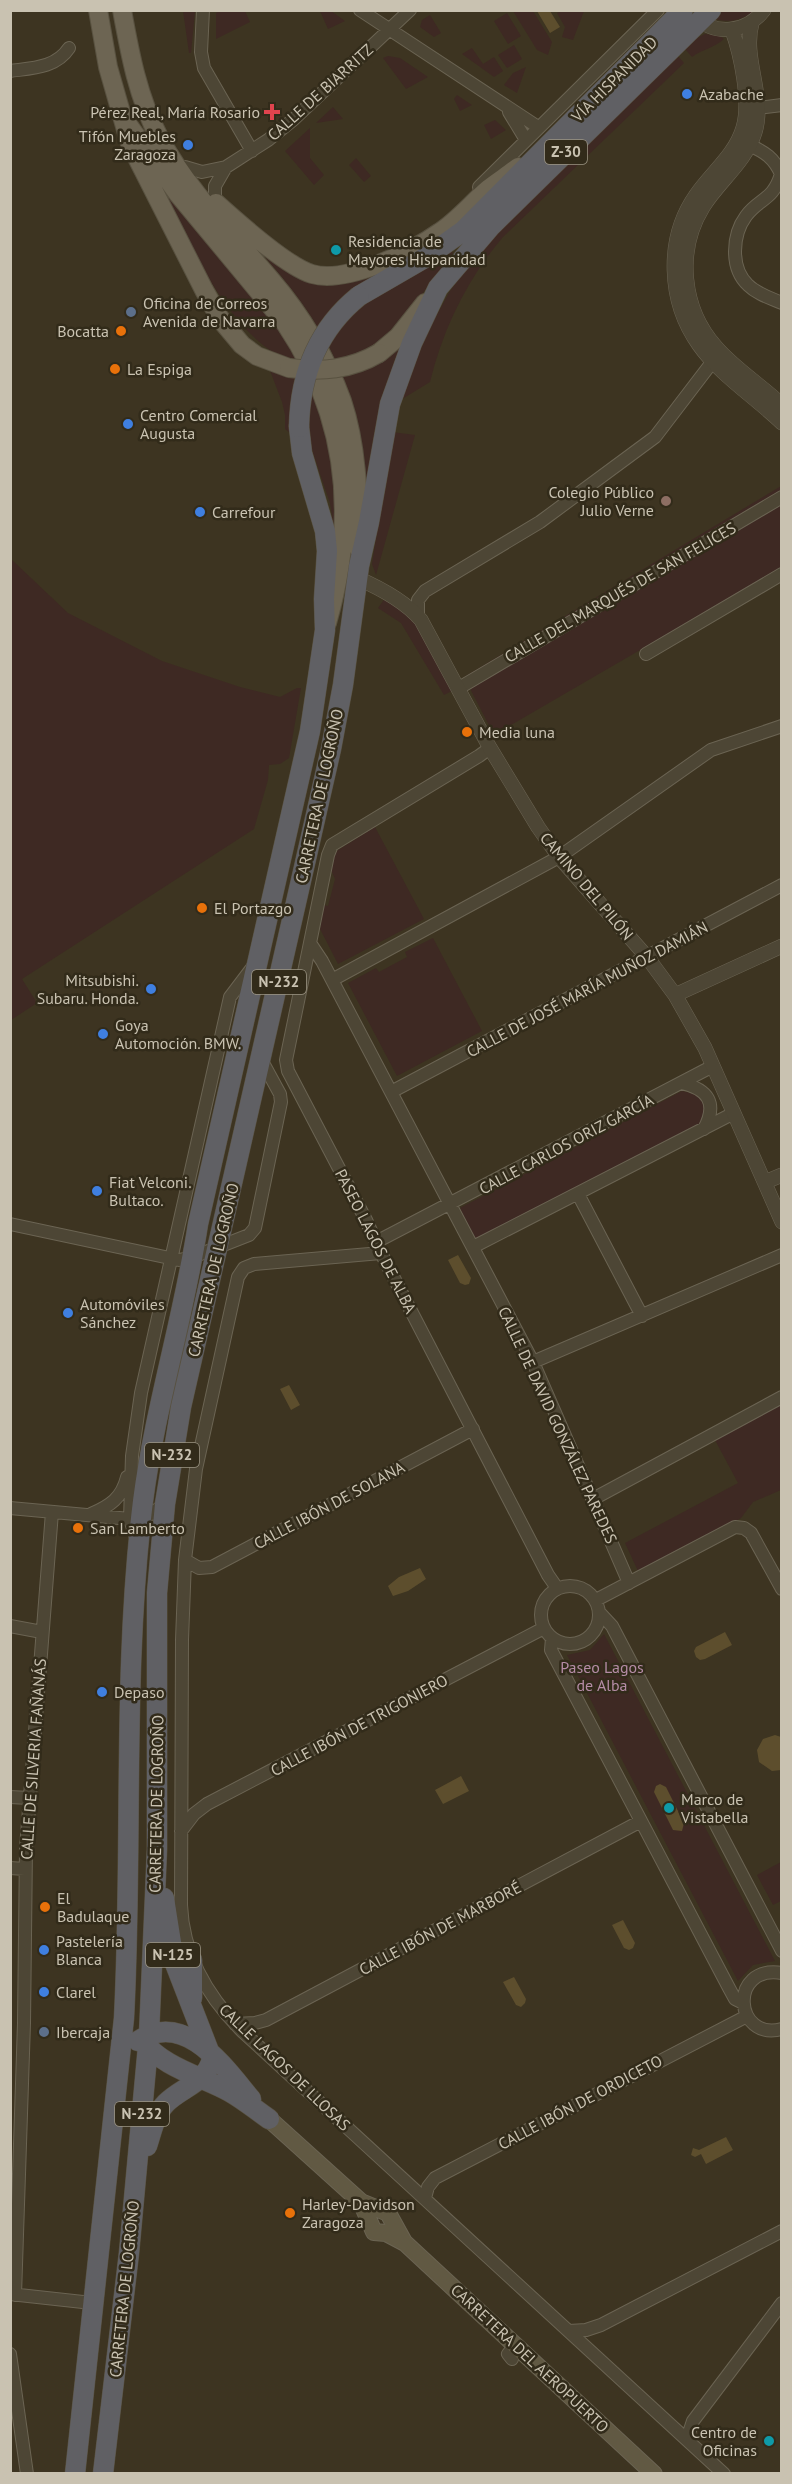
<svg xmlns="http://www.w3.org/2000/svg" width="792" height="2484" font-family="'PT Sans',sans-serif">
  <rect width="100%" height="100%" fill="#3d3421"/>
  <path fill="#3e2923" d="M563 10 584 11 573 40 562 37 565 27 557 13Z
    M183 11H195L191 53H189Z
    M220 11H245L250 22 216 39V13Z
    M320 11H331L345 21 328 29Z
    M513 11H533L552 42 548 55 537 50Z
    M721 11H755C741 20 729 24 713 18Z
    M507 13 521 36 508 44 494 21Z
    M430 15 441 33 434 37 420 27 422 20Z
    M705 34 720 36 724 39C714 48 703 49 692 57L685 49 697 38Z
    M514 45 522 59 507 68 498 55Z
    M472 48 483 64 494 57 503 71 494 77 462 54Z
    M388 56 400 58 428 77 406 89 383 58Z
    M678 56 684 63 503 237C467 279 443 329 430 382L399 401 420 345 450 291 467 268 500 230Z
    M526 67 517 93 504 85 513 73Z
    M457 95 472 105 460 111 454 99Z
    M333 107 343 119 316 123Z
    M495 120 506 130 491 139 484 125Z
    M310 128V158L324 175 314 185 285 151Z
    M356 158 371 176 364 182 349 165Z
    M160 182 294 341 334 436 336 543 330 503 306 433H290L285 429V415L282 402 269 368 271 351C221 317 189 240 159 187Z
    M239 228 297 269 370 274 369 280 450 249 453 253 398 326 412 329 366 488C364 474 364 460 362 446 346 352 301 296 239 228Z
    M392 432 415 435 376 575 372 564Z
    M781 486V568L494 735 464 677Z
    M11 559 68 613 162 661 240 687 280 697 297 688H301L289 758 280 764 269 765 268 780 254 829 22 979 37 1003 11 1020Z
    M385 598 411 613 454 690 444 695 401 623 378 608Z
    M375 827 424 919 338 964 320 929 324 905 328 906 335 879 331 870 335 852Z
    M433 938 482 1031 397 1076 348 983 376 968 379 972 407 957 405 952Z
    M682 1091 695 1094 703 1100 705 1113 701 1125 475 1240 460 1208Z
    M781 1405V1490L753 1502 741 1518 733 1523 638 1571 625 1543 738 1483 715 1440Z
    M604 1634 775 1961 753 1965 738 1981 567 1655 590 1650Z
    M781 1862V1901L773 1905 757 1875Z"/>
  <path fill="#5d4e2d" d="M537 11H550L560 27 550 33Z
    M458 1255 471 1278 469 1284 465 1285 460 1283 448 1260Z
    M289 1385 300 1405 291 1410 280 1389Z
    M420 1568 426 1579 408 1591 393 1596 388 1586 399 1577Z
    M725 1632 732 1645 705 1659 700 1660 696 1657 694 1651 696 1647Z
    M775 1735 781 1737V1770L772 1771 759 1762 757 1750 763 1739Z
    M461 1776 469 1791 443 1804 435 1790Z
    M660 1784 666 1787 684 1823 682 1831 673 1830 654 1792 656 1786Z
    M623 1920 635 1943 633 1948 629 1950 624 1948 612 1925Z
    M514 1977 526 1999 525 2003 521 2007 516 2005 503 1982Z
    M726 2137 733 2150 706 2164 701 2154 695 2157 691 2155 693 2148 699 2150Z"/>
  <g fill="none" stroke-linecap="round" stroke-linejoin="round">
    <g stroke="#6b6453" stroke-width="14">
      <path id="minor" d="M203 10 201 52 204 68 252 151
        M360 10 538 127
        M10 71C32 68 56 68 69 48
        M758 108 782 105
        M509 112 526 140
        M749 145C765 152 774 158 781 174 773 201 759 198 746 216 732 235 730 268 748 285 757 294 770 298 782 303
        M185 167 202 172 226 167 268 140 294 119 410 10
        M479 187 658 10
        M215 202V186L226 167
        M418 616V600L425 591 540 522 655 437 710 365 714 355
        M646 654 782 574
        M459 688 782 497
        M490 748 479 756 332 845 328 855 286 1060 288 1071 366 1220 381 1253 548 1575 557 1588
        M310 943 322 961 533 1362 629 1583
        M332 980 559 857 711 750 782 726
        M681 1083C708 1089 718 1103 704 1129
        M391 1092 782 885
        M578 1194 642 1316
        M10 1224 179 1260 193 1257 249 1235 255 1228 281 1102 280 1094 262 1061
        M376 1242 713 1066
        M473 1247 734 1113
        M381 1253 254 1264 244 1268 238 1277 196 1469 185 1560 182 1640 181 1905C183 1955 208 1997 242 2031L724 2474
        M533 1362 782 1255
        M593 1499 782 1397
        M10 1508 130 1519 151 1514 165 1504
        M91 1514C110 1506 122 1498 127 1477
        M136 1538 130 1519 132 1456 141 1393 230 997 255 964
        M185 1560 199 1568 212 1567 473 1429
        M541 1615a29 29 0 1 1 58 0a29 29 0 1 1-58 0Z
        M596 1600 735 1527 744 1528 751 1533 782 1589
        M599 1612 612 1626 782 1951
        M10 1626 42 1632
        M552 1638 551 1650 729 1988 735 1999 743 2003
        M10 1797 29 1798
        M181 1831 194 1814 207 1804 544 1628
        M10 1868 25 1869
        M782 1973C728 1964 734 2042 782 2029
        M235 2024 255 2023 266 2020 641 1821
        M425 2198 428 2187 435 2178 747 2016
        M10 2294 92 2303
        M15 2295 24 2023 26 1848 52 1512
        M569 2331 586 2330 601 2325 782 2231
        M10 2354 27 2474
        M512 2359 508 2354 515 2345
        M687 2439 693 2421 782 2303"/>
    </g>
    <g stroke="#6b6453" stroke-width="15">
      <path id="tertiary" d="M695 17C716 36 746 33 764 10
        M752 23C742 58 766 96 755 132 746 162 719 181 703 207 676 251 682 309 716 347 735 369 761 385 782 405
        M732 30C741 55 751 102 743 128 735 155 711 173 696 195 665 239 668 302 699 345 720 375 755 397 782 423
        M357 578C380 588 405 601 421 620L490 748 538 827 559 857 647 957 675 995 705 1048 782 1222
        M675 995 782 946
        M765 1182 782 1175"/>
    </g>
    <g stroke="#6b6453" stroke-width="18">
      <path id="secondary" d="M269 2119 361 2202 388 2213 404 2242
        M361 2202 374 2232 386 2233 405 2243 654 2474"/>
    </g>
    <g stroke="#595241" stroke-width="20">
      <path id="primary" d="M98 10 108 67 130 144 204 290 221 320 242 345 257 356 289 368
        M122 10C130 54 138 98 159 137 187 190 232 234 271 280 301 315 326 357 342 401 358 449 358 499 359 549
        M124 119 178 194 285 323C347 415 358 517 327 623
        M216 203C236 221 288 267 312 274 346 284 412 252 440 232 458 220 472 203 488 189 498 181 508 175 518 167
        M379 353 398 337 425 303"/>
    </g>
    <g stroke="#585140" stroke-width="21">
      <path id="trunk" d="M359 296 428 256 463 231 683 10
        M192 1998V1960
        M142 2040C163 2068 201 2076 230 2092 244 2100 256 2110 269 2119
        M138 2041C185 2009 225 2068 251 2099
        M147 2146C152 2131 155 2114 166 2103 182 2087 206 2083 212 2059L174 1961 164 1898
        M75 2474 124 2018C133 1846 122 1672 143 1501 155 1407 184 1317 198 1224L310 731 325 630 324 599 327 551 325 531 302 453 299 427
        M103 2474 129 2253 149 2035 157 1849V1593L165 1504 181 1407 331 749 343 685 359 566 369 522 390 404 412 343 438 288 491 226 711 10"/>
    </g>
    <use href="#minor" stroke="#4d4635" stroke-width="12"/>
    <use href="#tertiary" stroke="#4d4635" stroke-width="14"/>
    <use href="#secondary" stroke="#615943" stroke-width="16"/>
    <use href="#primary" stroke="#6d6553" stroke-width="18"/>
    <use href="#trunk" stroke="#606064" stroke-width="20"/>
    <g stroke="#595241" stroke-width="20" stroke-linecap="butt">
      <path id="primary-bridge" d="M289 368C322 372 350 370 379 353"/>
    </g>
    <g stroke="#585140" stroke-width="21" stroke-linecap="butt">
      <path id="trunk-bridge" d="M299 427C300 375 317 330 359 296"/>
    </g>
    <use href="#primary-bridge" stroke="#6d6553" stroke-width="18"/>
    <use href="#trunk-bridge" stroke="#606064" stroke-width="20"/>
  </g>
  <g fill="#3f7fe0" stroke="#322b1a" stroke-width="2">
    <circle cx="687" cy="94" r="6"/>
    <circle cx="188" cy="145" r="6"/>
    <circle cx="128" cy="424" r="6"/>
    <circle cx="200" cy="512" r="6"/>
    <circle cx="151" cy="989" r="6"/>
    <circle cx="103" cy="1034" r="6"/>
    <circle cx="97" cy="1191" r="6"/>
    <circle cx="68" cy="1313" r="6"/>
    <circle cx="102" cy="1692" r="6"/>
    <circle cx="44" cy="1950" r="6"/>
    <circle cx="44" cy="1992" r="6"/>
  </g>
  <path fill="#e0444e" stroke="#322b1a" stroke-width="2" d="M269 103h6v6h6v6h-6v6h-6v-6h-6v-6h6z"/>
  <g fill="#0f9aa8" stroke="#322b1a" stroke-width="2">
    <circle cx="336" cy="250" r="6"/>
    <circle cx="669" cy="1808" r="6"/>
    <circle cx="769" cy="2441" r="6"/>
  </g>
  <g fill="#5c6f8a" stroke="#322b1a" stroke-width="2">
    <circle cx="131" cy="312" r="6"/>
    <circle cx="44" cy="2032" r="6"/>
  </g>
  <g fill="#e8710a" stroke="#322b1a" stroke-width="2">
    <circle cx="121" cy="331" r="6"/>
    <circle cx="115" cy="369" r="6"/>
    <circle cx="467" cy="732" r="6"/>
    <circle cx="202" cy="908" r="6"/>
    <circle cx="78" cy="1528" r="6"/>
    <circle cx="45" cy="1907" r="6"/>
    <circle cx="290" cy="2213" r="6"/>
  </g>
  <circle fill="#8d6e63" stroke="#322b1a" stroke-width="2" cx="666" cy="501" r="6"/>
  <g text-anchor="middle" stroke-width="5" stroke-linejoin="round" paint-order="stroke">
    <g fill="#322b1a" stroke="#9c9584" stroke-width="1.5">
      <rect x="545" y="140" width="42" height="24" rx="4.5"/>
      <rect x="252" y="970" width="54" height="24" rx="4.5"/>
      <rect x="145" y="1443" width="54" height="24" rx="4.5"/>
      <rect x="146" y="1943" width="54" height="24" rx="4.5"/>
      <rect x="115" y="2102" width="54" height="24" rx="4.5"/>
    </g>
    <g font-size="15" font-weight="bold" fill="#c9c2b1">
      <text x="566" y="157">Z-30</text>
      <text x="279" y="987">N-232</text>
      <text x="172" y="1460">N-232</text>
      <text x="173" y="1960">N-125</text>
      <text x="142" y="2119">N-232</text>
    </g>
    <g font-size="16" fill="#c9c2b1" stroke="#322b1a">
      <text transform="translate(614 79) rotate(-45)" y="6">VÍA HISPANIDAD</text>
      <text transform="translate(320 92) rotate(-42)" y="6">CALLE DE BIARRITZ</text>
      <text transform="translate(620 592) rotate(-30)" y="6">CALLE DEL MARQUÉS DE SAN FELICES</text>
      <text transform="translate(319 796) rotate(-78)" y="6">CARRETERA DE LOGROÑO</text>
      <text transform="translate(587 886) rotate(50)" y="6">CAMINO DEL PILÓN</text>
      <text transform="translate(587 989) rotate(-28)" y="6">CALLE DE JOSÉ MARÍA MUÑOZ DAMIÁN</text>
      <text transform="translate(566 1144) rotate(-28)" y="6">CALLE CARLOS ORIZ GARCÍA</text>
      <text transform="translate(376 1241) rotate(63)" y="6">PASEO LAGOS DE ALBA</text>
      <text transform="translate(213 1270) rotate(-77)" y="6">CARRETERA DE LOGROÑO</text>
      <text transform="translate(558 1425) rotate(65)" y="6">CALLE DE DAVID GONZÁLEZ PAREDES</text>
      <text transform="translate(329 1505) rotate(-28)" y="6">CALLE IBÓN DE SOLANA</text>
      <text transform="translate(359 1725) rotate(-28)" y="6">CALLE IBÓN DE TRIGONIERO</text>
      <text transform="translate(33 1759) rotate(-86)" y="6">CALLE DE SILVERIA FAÑANÁS</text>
      <text transform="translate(156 1804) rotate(-89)" y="6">CARRETERA DE LOGROÑO</text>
      <text transform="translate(440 1928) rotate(-28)" y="6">CALLE IBÓN DE MARBORÉ</text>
      <text transform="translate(285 2067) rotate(44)" y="6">CALLE LAGOS DE LLOSAS</text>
      <text transform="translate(580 2102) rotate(-28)" y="6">CALLE IBÓN DE ORDICETO</text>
      <text transform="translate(124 2289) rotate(-84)" y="6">CARRETERA DE LOGROÑO</text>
      <text transform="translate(530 2358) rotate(43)" y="6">CARRETERA DEL AEROPUERTO</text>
    </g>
    <g font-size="16" fill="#c9c2b1" stroke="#322b1a" text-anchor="start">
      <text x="699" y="100">Azabache</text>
      <text x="260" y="118" text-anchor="end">Pérez Real, María Rosario</text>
      <text x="176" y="142" text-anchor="end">Tifón Muebles<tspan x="176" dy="18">Zaragoza</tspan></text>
      <text x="348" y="247">Residencia de<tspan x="348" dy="18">Mayores Hispanidad</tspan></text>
      <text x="143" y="309">Oficina de Correos<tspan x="143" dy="18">Avenida de Navarra</tspan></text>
      <text x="109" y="337" text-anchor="end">Bocatta</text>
      <text x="127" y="375">La Espiga</text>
      <text x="140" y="421">Centro Comercial<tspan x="140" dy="18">Augusta</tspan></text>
      <text x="654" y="498" text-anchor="end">Colegio Público<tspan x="654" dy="18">Julio Verne</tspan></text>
      <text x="212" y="518">Carrefour</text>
      <text x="479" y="738">Media luna</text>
      <text x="214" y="914">El Portazgo</text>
      <text x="139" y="986" text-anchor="end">Mitsubishi.<tspan x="139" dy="18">Subaru. Honda.</tspan></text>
      <text x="115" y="1031">Goya<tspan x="115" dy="18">Automoción. BMW.</tspan></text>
      <text x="109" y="1188">Fiat Velconi.<tspan x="109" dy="18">Bultaco.</tspan></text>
      <text x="80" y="1310">Automóviles<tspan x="80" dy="18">Sánchez</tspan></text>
      <text x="90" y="1534">San Lamberto</text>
      <text x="114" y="1698">Depaso</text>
      <text x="681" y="1805">Marco de<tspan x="681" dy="18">Vistabella</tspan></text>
      <text x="57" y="1904">El<tspan x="57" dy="18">Badulaque</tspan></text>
      <text x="56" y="1947">Pastelería<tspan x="56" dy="18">Blanca</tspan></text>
      <text x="56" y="1998">Clarel</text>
      <text x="56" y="2038">Ibercaja</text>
      <text x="302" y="2210">Harley-Davidson<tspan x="302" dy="18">Zaragoza</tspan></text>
      <text x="757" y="2438" text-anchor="end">Centro de<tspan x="757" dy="18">Oficinas</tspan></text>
    </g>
    <g font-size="16" fill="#b58ca6" stroke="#322b1a">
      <text x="602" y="1673">Paseo Lagos<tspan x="602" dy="18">de Alba</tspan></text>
    </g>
  </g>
  <rect width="792" height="2484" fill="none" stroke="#c9c2b1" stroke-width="24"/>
</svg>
